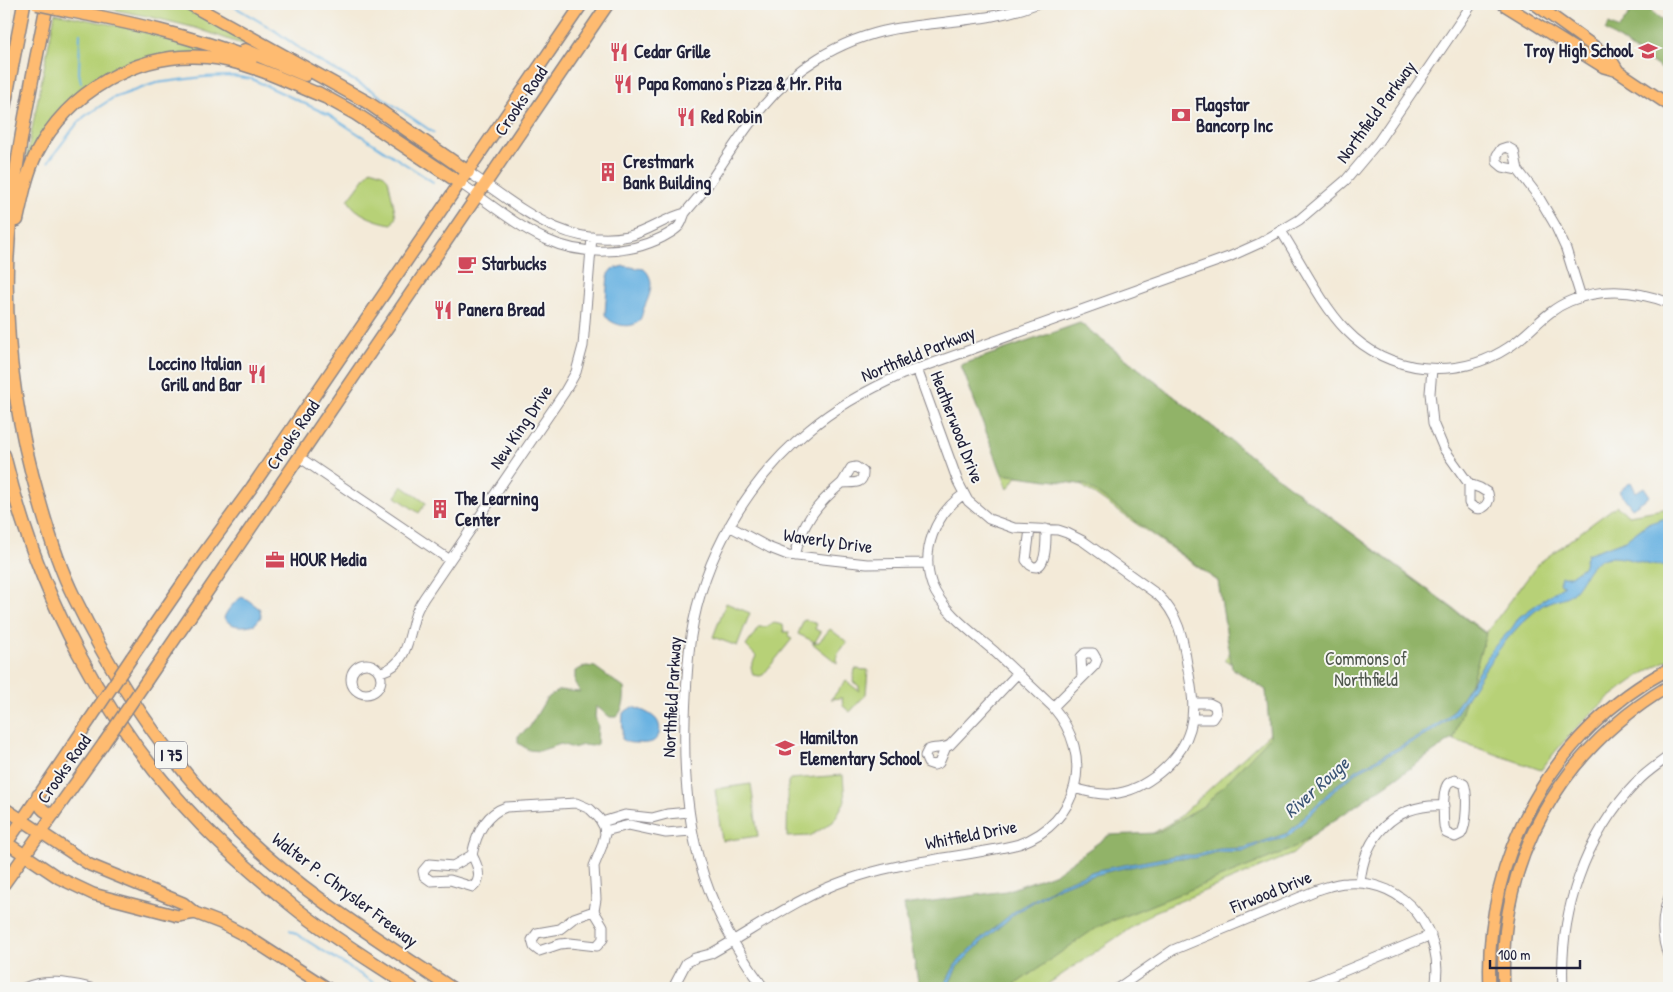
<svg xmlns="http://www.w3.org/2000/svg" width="1673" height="992" font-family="'Patrick Hand',sans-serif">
  <rect width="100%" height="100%" fill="#f6f6f2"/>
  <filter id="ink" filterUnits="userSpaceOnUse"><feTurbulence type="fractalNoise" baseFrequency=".02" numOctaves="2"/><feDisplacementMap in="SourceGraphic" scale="10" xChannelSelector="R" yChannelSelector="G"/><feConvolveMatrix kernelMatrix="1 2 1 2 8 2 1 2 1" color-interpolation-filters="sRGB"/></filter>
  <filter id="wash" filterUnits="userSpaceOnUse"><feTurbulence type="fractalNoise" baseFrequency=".0096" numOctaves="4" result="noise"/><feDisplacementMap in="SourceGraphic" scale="20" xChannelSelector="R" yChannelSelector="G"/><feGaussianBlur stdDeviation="1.12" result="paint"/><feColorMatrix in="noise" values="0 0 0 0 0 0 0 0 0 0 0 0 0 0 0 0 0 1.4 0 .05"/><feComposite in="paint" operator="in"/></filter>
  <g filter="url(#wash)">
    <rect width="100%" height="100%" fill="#f3ead8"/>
    <path fill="#b7d177" stroke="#6c7a59" d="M84 4H182L198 15 246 41 244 45 196 28 151 17Z
      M55 13 134 29 221 54H190L92 86 23 174Z
      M371 169 382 173 388 179 396 216 392 224C377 222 355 214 348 200Z
      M1080 323 1277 477 1486 633 1539 563 1616 506 1629 515 1669 508V659C1618 685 1575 724 1541 770L1449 738 1355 795 1293 854 1154 912 1042 988H925L1059 876 1150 835 1177 819 1270 733 1266 688 1225 659 1259 610 1034 452 1008 489 961 365Z
      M402 486 426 503 419 513 396 497Z
      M726 603 750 613 737 646 713 637Z
      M804 619 817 624 815 629 821 632 815 642 798 634Z
      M774 623 783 625 784 632H789L788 637 792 639 763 675 760 676 753 675 751 667 756 656 746 646 759 627H766Z
      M830 629 847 642 837 655V663L812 643 819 642Z
      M855 669 868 670 866 694 850 712 843 706 842 698 831 699 846 681 859 691V686L853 682Z
      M843 775 845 801 833 822 810 836 787 837 788 782 790 779Z
      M751 784 758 836 722 841 715 789Z"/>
    <path fill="#91b368" stroke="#5a6a52" d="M1636 4H1642L1665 22 1669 17V74L1605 30 1609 24 1619 29Z
      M1080 323 1277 477 1486 634 1454 738 1294 848 1097 927 1010 988H912L918 981 904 905 1006 891 1056 873 1109 835 1157 833 1205 805 1270 737 1266 690 1232 668 1218 581 1086 485 1002 474 961 365Z
      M586 666 595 667 624 688C625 699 624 710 616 717H610L596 706 595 717 598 725 597 744 592 746 583 745 573 748 561 744 539 751 529 750 518 743V736L529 728 546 699 559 690 580 692 575 683V671Z"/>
    <path fill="#6ab3e2" stroke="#466a8e" d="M624 266 644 269C656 280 650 295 644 308 642 313 642 318 638 322 629 330 608 324 605 314L608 274 612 269Z
      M1631 482 1636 492 1644 487 1650 496 1632 508 1619 491Z
      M1669 517V564C1650 571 1627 553 1605 558 1587 562 1584 582 1572 593 1565 599 1555 599 1547 603 1542 605 1538 609 1534 612 1501 639 1479 679 1455 715L1428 734 1359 771 1336 789 1290 835 1285 838 1260 844 1245 851 1217 852 1194 858H1179L1114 870 1077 880 1055 889 1017 912 983 941 957 967 947 988H943L955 965 981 939 1016 910 1062 883 1094 871 1113 867 1179 855H1194L1219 849 1244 848 1288 833 1334 787 1358 769 1421 735 1447 718 1458 704 1493 648 1512 628 1519 617 1564 585 1559 583 1561 576H1571L1583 567 1587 554 1626 540 1647 524Z
      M242 597 248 600 260 609 261 617 255 624C244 627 232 628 224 618 226 611 235 601 242 597Z
      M632 707C640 709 650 713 656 719 662 726 661 738 652 742 647 744 641 743 637 743 631 743 627 743 622 739L623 713Z"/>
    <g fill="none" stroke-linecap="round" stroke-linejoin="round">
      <path stroke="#6ab3e2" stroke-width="2" d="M230 4 274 30 313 58 373 91 434 133
        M80 33 79 73 81 83
        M48 162 76 125 85 116 113 98 156 83 203 77 232 76 252 79 329 115 433 182
        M290 930 382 988"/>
    </g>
  </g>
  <g filter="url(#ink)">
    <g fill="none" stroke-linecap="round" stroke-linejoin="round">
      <g stroke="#8a868a" stroke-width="11">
        <path id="minor" d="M1518 170 1503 167 1497 162V155L1501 149 1507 147 1514 151 1518 170 1538 196 1555 225 1566 249 1581 297
          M468 172C518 205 563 249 629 236 649 231 665 218 685 213
          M460 183C488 202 515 225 545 239 581 256 628 255 663 237 668 234 675 231 679 226 682 223 683 217 685 213 692 204 700 196 707 186 739 139 767 89 817 59 841 44 867 34 894 29 941 20 991 22 1036 4
          M1281 231C1301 262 1321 304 1346 330 1388 374 1458 381 1509 347 1531 333 1545 311 1570 301 1603 287 1636 290 1669 303
          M917 369 958 482 968 501 989 519 1014 528 1058 530 1067 533 1083 541 1158 595C1178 614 1183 638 1187 664 1191 685 1196 707 1190 729 1181 761 1145 791 1112 794 1099 795 1087 792 1074 788
          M1432 369 1430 393 1433 423 1444 449 1469 484V503C1476 512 1486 510 1489 499L1488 493 1480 488 1469 484
          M299 457 450 560
          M729 526 770 548 788 555 867 564 928 563
          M1030 529 1026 560C1029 564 1031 567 1036 567 1047 565 1046 538 1046 529
          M795 556C802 523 816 505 842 483 851 482 864 486 863 472L856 467 851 468 842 483
          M351 679a15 15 0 1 1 30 0a15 15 0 1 1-30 0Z
          M381 672C406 665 408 641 414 619 416 611 420 604 424 598L564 393 576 372 583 346 592 237
          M1053 707 1095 665 1097 660 1093 653H1085L1081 657 1082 677
          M1192 719H1212L1216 713 1215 706 1209 703H1193
          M946 747 939 763 934 765 928 763 925 756 928 750C935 746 942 750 950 745L1018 673
          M1455 780 1464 784C1468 793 1467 826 1461 834L1455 837 1446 833C1442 826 1443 795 1446 787 1447 783 1451 781 1455 780Z
          M602 822 625 815 652 818 667 814 689 812
          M605 831 629 825 666 833 691 831
          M472 855C477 864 483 879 473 887L450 880 431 881 424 876 423 871 429 864 453 866 472 855C476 835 485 814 506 807L576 803 590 809 599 818 604 827 605 834 602 846 594 866 596 899 594 911 603 926V939L597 946 570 943 560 944 539 951 534 947 532 940 537 933 560 929 574 918 594 911
          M1360 883C1364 836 1395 803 1444 806
          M1669 897C1661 917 1661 938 1669 958
          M24 988C46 978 68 983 91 988
          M673 988 686 963 695 958 710 954C755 929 798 897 847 880 902 860 962 858 1019 844 1080 822 1095 756 1053 707 1034 689 1014 670 995 652 973 633 943 612 932 585 920 551 935 514 964 494
          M764 988C700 903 682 824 685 719 686 691 687 663 691 636 703 557 748 480 809 430 837 406 869 389 903 374L1229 257 1260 243 1299 220 1346 180 1378 142 1472 4
          M1118 988 1173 950 1317 890C1327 887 1337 883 1347 883 1406 878 1446 934 1435 988
          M1303 988 1431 935
          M1563 988C1559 913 1584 837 1637 782 1646 772 1659 764 1669 756"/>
      </g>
      <g stroke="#8a868a" stroke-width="14">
        <path id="major" d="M1503 4 1604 67 1618 71 1669 105
          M1535 4 1610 58 1618 71
          M132 657 196 564 252 487 582 4
          M147 680 608 4
          M38 795C38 806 43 813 54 814
          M4 808 90 865 183 903 195 913 221 923 248 937 327 988
          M4 841 59 878 93 894 178 916 195 913
          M4 847 89 721
          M4 884 104 743
          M1490 988C1483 857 1552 731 1669 669
          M1504 988C1497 860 1560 751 1669 686"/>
      </g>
      <g stroke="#8a868a" stroke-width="15">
        <path id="highway" d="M47 4C30 91 10 178 7 268 5 347 18 428 40 503 49 535 59 567 74 597 117 685 173 769 245 837 307 896 381 941 451 988
          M190 4 367 102 468 172
          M65 10C128 22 191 36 251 59
          M245 50 305 75
          M318 93 356 114 460 183
          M4 108 24 4
          M17 220C22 198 26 175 36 154 68 92 137 51 207 57 249 61 287 82 325 97
          M4 455C37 592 103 722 201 824 230 854 262 881 294 907 331 937 373 962 412 988"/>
      </g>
      <use href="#minor" stroke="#fff" stroke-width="9"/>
      <use href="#major" stroke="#febb71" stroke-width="11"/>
      <use href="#highway" stroke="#febb71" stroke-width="12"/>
      <g stroke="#8a868a" stroke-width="14" stroke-linecap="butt">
        <path id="major-bridge" d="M89 721 132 657
          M104 743 147 680"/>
      </g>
      <g stroke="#8a868a" stroke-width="15" stroke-linecap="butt">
        <path id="highway-bridge" d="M37 4 65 10"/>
      </g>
      <use href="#major-bridge" stroke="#febb71" stroke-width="11"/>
      <use href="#highway-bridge" stroke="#febb71" stroke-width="12"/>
    </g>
  </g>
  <defs>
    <g id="school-bare" transform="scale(1.5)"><path d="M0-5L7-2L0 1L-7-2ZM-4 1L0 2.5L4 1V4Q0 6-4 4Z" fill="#d1495b" stroke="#f6f6f2" stroke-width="2.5" paint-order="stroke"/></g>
    <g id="restaurant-bare" transform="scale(1.5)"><path d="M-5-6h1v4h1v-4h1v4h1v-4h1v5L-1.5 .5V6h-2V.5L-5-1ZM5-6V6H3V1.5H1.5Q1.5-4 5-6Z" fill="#d1495b" stroke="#f6f6f2" stroke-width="2.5" paint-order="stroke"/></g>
    <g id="bank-bare" transform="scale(1.5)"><path d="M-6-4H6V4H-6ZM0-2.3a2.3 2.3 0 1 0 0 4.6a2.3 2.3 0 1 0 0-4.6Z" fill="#d1495b" stroke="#f6f6f2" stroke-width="2.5" paint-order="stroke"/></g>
    <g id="building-bare" transform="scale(1.5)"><path d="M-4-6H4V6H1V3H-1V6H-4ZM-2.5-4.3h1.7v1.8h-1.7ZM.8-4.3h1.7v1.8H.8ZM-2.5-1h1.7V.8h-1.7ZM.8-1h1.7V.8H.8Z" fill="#d1495b" stroke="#f6f6f2" stroke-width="2.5" paint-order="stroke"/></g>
    <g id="cafe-bare" transform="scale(1.5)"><path d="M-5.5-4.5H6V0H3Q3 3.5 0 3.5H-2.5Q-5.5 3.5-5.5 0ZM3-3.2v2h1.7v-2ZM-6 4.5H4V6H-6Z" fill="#d1495b" stroke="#f6f6f2" stroke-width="2.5" paint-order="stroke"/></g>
    <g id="office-bare" transform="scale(1.5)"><path d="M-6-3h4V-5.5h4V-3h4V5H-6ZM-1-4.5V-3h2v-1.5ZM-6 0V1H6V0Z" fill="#d1495b" stroke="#f6f6f2" stroke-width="2.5" paint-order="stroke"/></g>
  </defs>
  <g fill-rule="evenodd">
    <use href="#school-bare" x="1648" y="51"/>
    <use href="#restaurant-bare" x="619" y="52"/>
    <use href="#restaurant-bare" x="623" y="84"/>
    <use href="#bank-bare" x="1181" y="115"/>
    <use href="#restaurant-bare" x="686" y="117"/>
    <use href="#building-bare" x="608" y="172"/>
    <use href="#cafe-bare" x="467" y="264"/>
    <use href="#restaurant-bare" x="443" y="310"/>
    <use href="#restaurant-bare" x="257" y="374"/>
    <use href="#building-bare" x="440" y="509"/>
    <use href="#office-bare" x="275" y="560"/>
    <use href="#school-bare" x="785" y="748"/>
  </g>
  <g text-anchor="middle" stroke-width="4" stroke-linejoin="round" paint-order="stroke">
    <rect fill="#f6f6f2" stroke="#626272" stroke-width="1" x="155" y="741.5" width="32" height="27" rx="4"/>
    <g font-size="16" font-weight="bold" fill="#22223b">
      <text x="171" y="761">I 75</text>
    </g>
    <g font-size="18" font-weight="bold" fill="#22223b" stroke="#f6f6f2" text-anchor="start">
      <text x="1633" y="57" text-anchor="end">Troy High School</text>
      <text x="634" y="58">Cedar Grille</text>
      <text x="638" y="90">Papa Romano's Pizza &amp; Mr. Pita</text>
      <text x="1196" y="111">Flagstar<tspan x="1196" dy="21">Bancorp Inc</tspan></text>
      <text x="701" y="123">Red Robin</text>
      <text x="623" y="168">Crestmark<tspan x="623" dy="21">Bank Building</tspan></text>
      <text x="482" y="270">Starbucks</text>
      <text x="458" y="316">Panera Bread</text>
      <text x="242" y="370" text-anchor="end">Loccino Italian<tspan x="242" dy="21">Grill and Bar</tspan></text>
      <text x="455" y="505">The Learning<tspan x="455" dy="21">Center</tspan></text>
      <text x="290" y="566">HOUR Media</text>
      <text x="800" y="744">Hamilton<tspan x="800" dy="21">Elementary School</tspan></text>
    </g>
    <g font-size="18" fill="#22223b" stroke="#f6f6f2">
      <text transform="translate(521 101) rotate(-56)" y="6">Crooks Road</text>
      <text transform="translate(1376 112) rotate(-54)" y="6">Northfield Parkway</text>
      <text transform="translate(918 354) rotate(-22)" y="6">Northfield Parkway</text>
      <text transform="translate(521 427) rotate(-56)" y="6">New King Drive</text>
      <text transform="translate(957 427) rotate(69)" y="6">Heatherwood Drive</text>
      <text transform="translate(293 435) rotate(-56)" y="6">Crooks Road</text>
      <text transform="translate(828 541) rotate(8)" y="6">Waverly Drive</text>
      <text transform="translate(672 697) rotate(-87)" y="6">Northfield Parkway</text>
      <text transform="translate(64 769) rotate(-55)" y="6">Crooks Road</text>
      <text transform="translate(971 835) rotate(-11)" y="6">Whitfield Drive</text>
      <text transform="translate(345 890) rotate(37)" y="6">Walter P. Chrysler Freeway</text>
      <text transform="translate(1271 892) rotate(-22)" y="6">Firwood Drive</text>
    </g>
    <g font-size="18" fill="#4f574d" stroke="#f6f6f2">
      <text x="1366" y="665">Commons of<tspan x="1366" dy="21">Northfield</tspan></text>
    </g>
    <g font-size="19" font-style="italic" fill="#3b5575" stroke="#f6f6f2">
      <text transform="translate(1316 787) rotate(-42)" y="7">River Rouge</text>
    </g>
  </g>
  <rect width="1673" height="992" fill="none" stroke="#f6f6f2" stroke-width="20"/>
  <path d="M1490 960v8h90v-8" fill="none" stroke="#22223b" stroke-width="2.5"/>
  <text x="1498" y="960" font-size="15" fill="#22223b" stroke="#f6f6f2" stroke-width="4" paint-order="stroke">100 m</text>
</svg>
